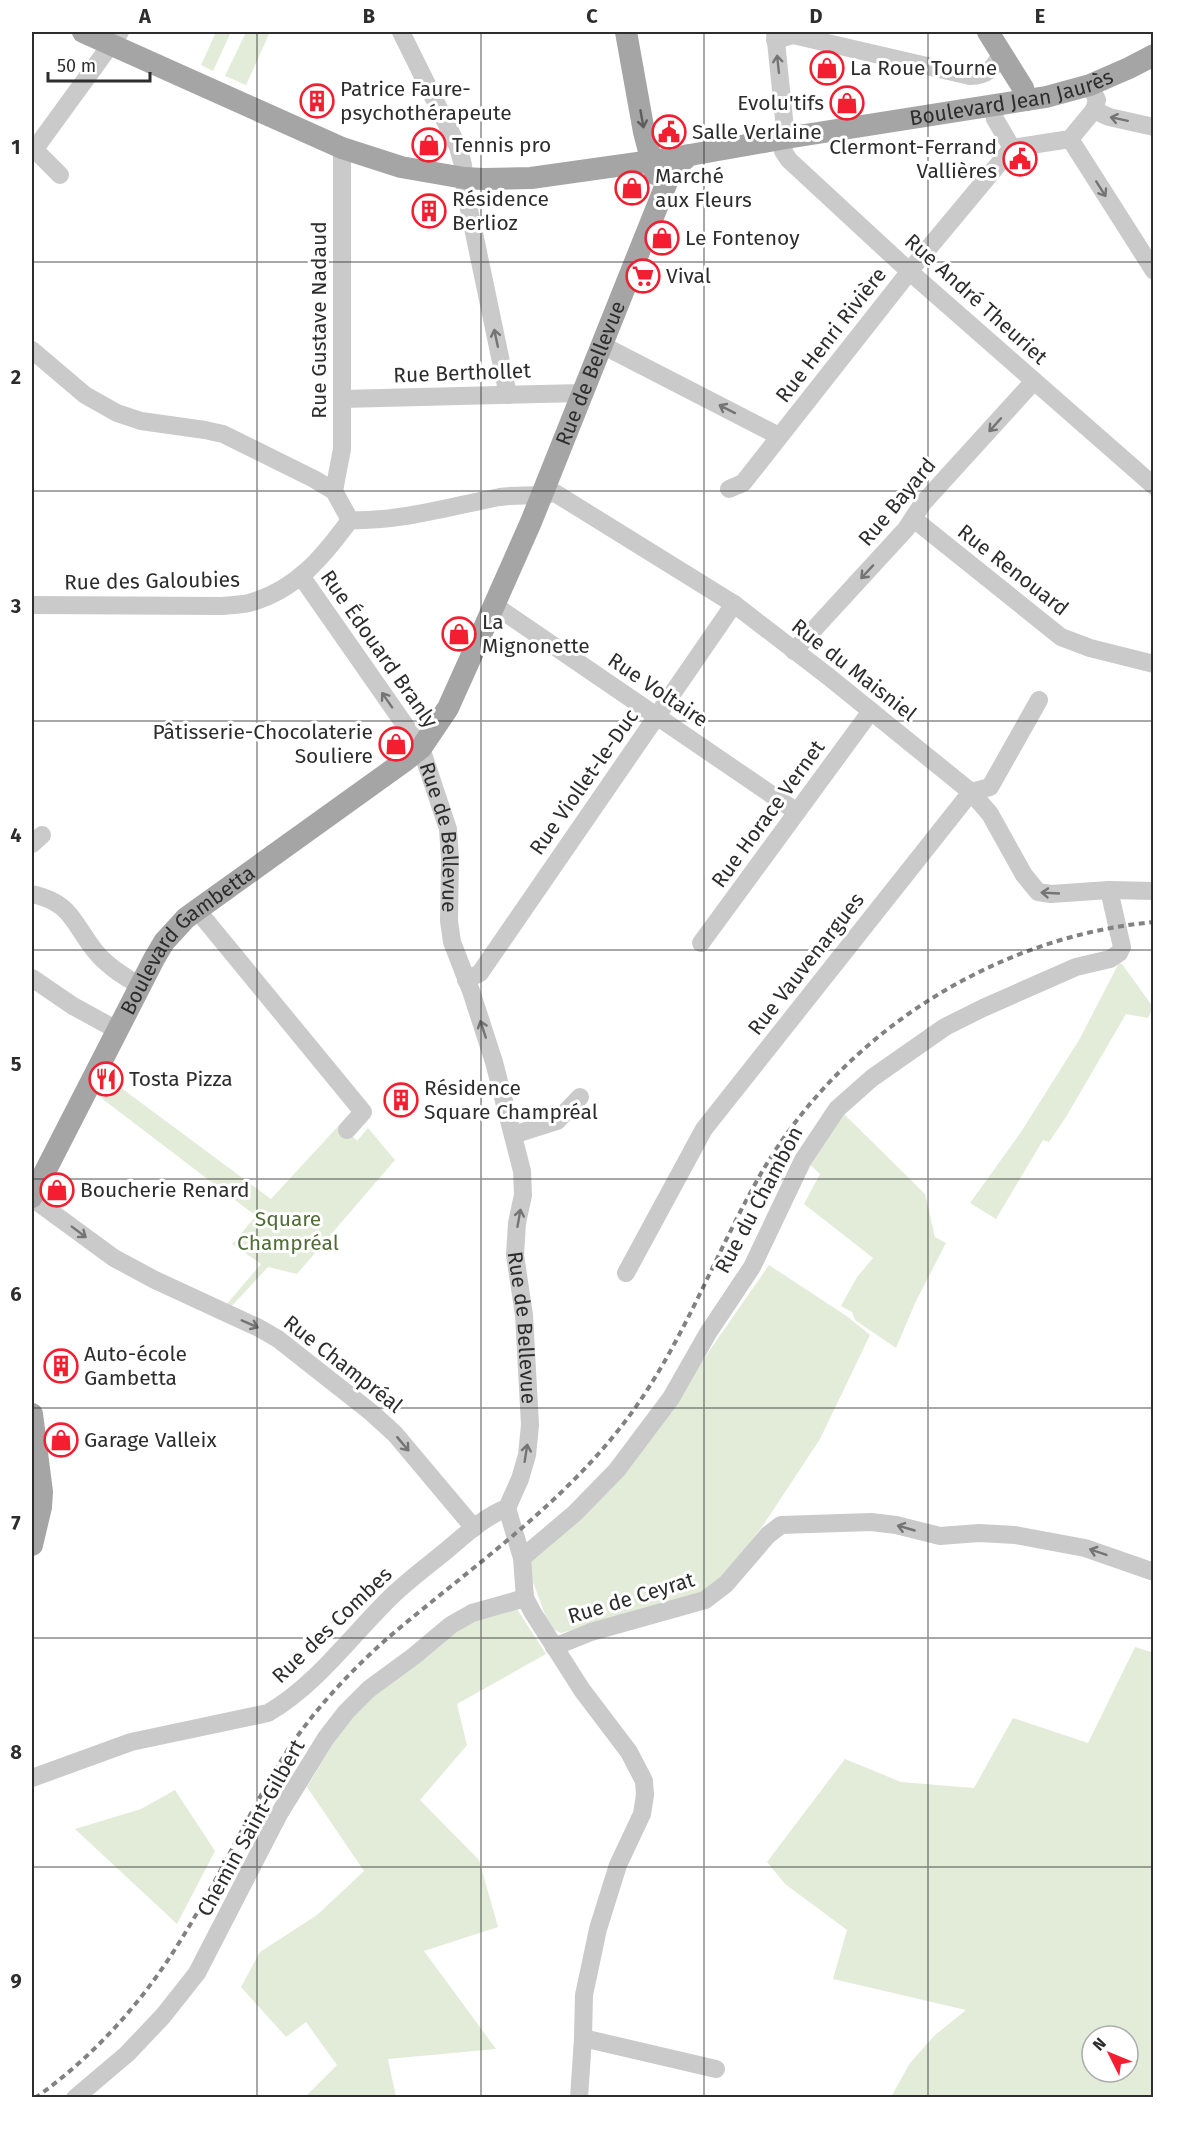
<svg xmlns="http://www.w3.org/2000/svg" width="1185" height="2129" font-family="'Fira Sans',sans-serif">
  <rect width="100%" height="100%" fill="#fff"/>
  <path fill="#e3ecd9" fill-rule="evenodd" d="M216 32H231L213 71 201 65Z
    M246 32H270L246 85 225 76Z
    M1119 963 1122 964 1153 1007 1148 1018 1126 1014 1066 1117 1049 1142 1043 1140 996 1219 970 1203 1021 1132 1079 1040Z
    M105 1076 271 1199 341 1123 357 1141 368 1128 395 1160 297 1274 268 1267 230 1308 225 1306 261 1264 232 1244 256 1216 96 1094Z
    M842 1112 925 1194 935 1237 946 1243 916 1301 896 1348 855 1320 852 1312 841 1306 857 1277 873 1258 804 1204 820 1174 807 1162Z
    M769 1265 848 1317 870 1335 820 1439 762 1527 720 1583 699 1597 561 1633 550 1628 526 1563 698 1367Z
    M517 1609 546 1654 457 1704 467 1745 420 1800 479 1860 498 1927 424 1951 496 2049 388 2059 396 2097H310L307 2095 337 2065 306 2022 286 2037 241 1987 260 1952 317 1915 364 1871 307 1787 351 1714 445 1638 475 1618Z
    M1135 1647 1154 1653 1153 2097H891L910 2063 935 2035 966 2010 833 1979 847 1930 785 1884 767 1862 845 1759 901 1782 974 1788 1013 1718 1088 1743ZM1092 2036H1128V2072H1092Z
    M175 1790 215 1851 177 1924 75 1829 141 1809Z"/>
  <g fill="none" stroke-linecap="round" stroke-linejoin="round">
    <g stroke="#cacaca" stroke-width="18">
      <path d="M401 32 458 147 463 165 465 190 508 395"/>
      <path d="M775 32 786 138 783 151 789 160 910 272 1154 486"/>
      <path d="M775 40 793 35 970 76C987 76 994 68 1001 54"/>
      <path d="M994 106 995 119 1012 148"/>
      <path d="M1094 110 1109 117 1154 127"/>
      <path d="M1070 139 1154 271"/>
      <path d="M1012 148 1070 139 1094 110 1097 100 1090 85"/>
      <path d="M60 175 38 153 37 146 120 32"/>
      <path d="M602 345 779 436"/>
      <path d="M32 350 85 395 117 413 141 421 205 430 223 434 314 479 334 491 350 520C400 522 451 506 500 497 519 494 537 497 555 493L734 604 829 677 971 792 990 814 1024 875 1038 892 1051 894 1109 890 1154 891"/>
      <path d="M342 399 583 393"/>
      <path d="M729 489 743 483 917 262 1012 148"/>
      <path d="M334 491 342 449V148"/>
      <path d="M912 521 920 524 1061 637 1090 648 1154 664"/>
      <path id="s1" d="M301 576 421 748 448 829 450 858 449 921 452 942 471 991 494 1062 522 1171 523 1195 517 1223 515 1255 524 1315 530 1425 527 1455 520 1479 507 1508"/>
      <path d="M32 605 221 606C230 605 241 605 249 603 296 590 323 557 350 520"/>
      <path d="M494 605 797 812"/>
      <path d="M794 651 906 529 923 503 1034 381"/>
      <path d="M32 844 42 835"/>
      <path d="M32 894C72 903 72 922 95 951 107 966 124 976 140 986"/>
      <path d="M197 910 363 1112 347 1130"/>
      <path d="M701 943 871 711"/>
      <path d="M32 978 73 1006 117 1030"/>
      <path d="M466 980 480 973 734 604"/>
      <path d="M513 1135 557 1121 580 1097"/>
      <path d="M32 1198 114 1258 155 1280 259 1328 278 1339 372 1413 395 1434 474 1528"/>
      <path d="M626 1273 704 1129 971 792 990 787 1039 700"/>
      <path d="M507 1508 522 1558 525 1598 533 1613 582 1690 629 1752 644 1781 645 1795 642 1814 618 1865 598 1929 584 1995 583 2038 579 2098"/>
      <path d="M522 1558 575 1513 617 1470 671 1398 708 1333 752 1267 803 1160 837 1109 872 1078 945 1027 983 1008 1076 967 1110 959 1119 953 1122 947 1109 890"/>
      <path d="M554 1647 591 1632 705 1600 726 1584 768 1535 781 1525 871 1522 896 1525 940 1536 979 1533 1015 1535 1085 1548 1154 1572"/>
      <path d="M32 1778 131 1742 268 1713C317 1685 354 1632 394 1594 411 1578 430 1564 447 1550 466 1534 484 1517 507 1508"/>
      <path d="M583 2038 716 2069"/>
      <path d="M75 2098 127 2054 163 2016 197 1973 279 1814 326 1738 346 1712 369 1689 414 1656 451 1625 472 1613 525 1598"/>
    </g>
    <g stroke="#a5a5a5" stroke-width="22">
      <path id="s2" d="M83 32 342 148 401 167 464 178 483 179 531 178 673 158 786 138 1046 97 1090 85 1129 68 1154 55"/>
      <path d="M626 32 644 132 655 174"/>
      <path d="M988 32 1023 88 1026 100"/>
      <path id="s3" d="M32 1197 154 959 164 942 186 918 406 760 421 748 448 708 488 619 531 522 671 172 689 155"/>
      <path d="M32 1414 42 1492 41 1507 32 1545"/>
    </g>
    <path stroke="#828282" stroke-width="4" stroke-dasharray="6 4.5" stroke-linecap="butt" d="M35 2098C92 2058 140 2005 177 1946 218 1882 248 1812 289 1748 319 1704 356 1665 396 1631 476 1564 564 1503 627 1419 682 1346 714 1256 759 1177 839 1036 992 937 1154 922"/>
  </g>
  <defs><path id="oneway-shaft" d="M-6 0H5M1.5-3L5.5 0L1.5 3" fill="none" stroke-width="1.6" stroke-linecap="round" stroke-linejoin="round" transform="scale(1.5)"/></defs>
  <g stroke="#747474">
    <use href="#oneway-shaft" transform="translate(778 64) rotate(-96)"/>
    <use href="#oneway-shaft" transform="translate(1119 119) rotate(-168)"/>
    <use href="#oneway-shaft" transform="translate(1101 189) rotate(58)"/>
    <use href="#oneway-shaft" transform="translate(496 338) rotate(-102)"/>
    <use href="#oneway-shaft" transform="translate(727 409) rotate(-153)"/>
    <use href="#oneway-shaft" transform="translate(995 425) rotate(132)"/>
    <use href="#oneway-shaft" transform="translate(867 572) rotate(133)"/>
    <use href="#oneway-shaft" transform="translate(387 700) rotate(-125)"/>
    <use href="#oneway-shaft" transform="translate(1050 893) rotate(-177)"/>
    <use href="#oneway-shaft" transform="translate(483 1029) rotate(-108)"/>
    <use href="#oneway-shaft" transform="translate(519 1218) rotate(-80)"/>
    <use href="#oneway-shaft" transform="translate(79 1232) rotate(37)"/>
    <use href="#oneway-shaft" transform="translate(250 1324) rotate(24)"/>
    <use href="#oneway-shaft" transform="translate(403 1444) rotate(50)"/>
    <use href="#oneway-shaft" transform="translate(526 1453) rotate(-81)"/>
    <use href="#oneway-shaft" transform="translate(906 1528) rotate(-164)"/>
    <use href="#oneway-shaft" transform="translate(1098 1552) rotate(-161)"/>
  </g>
  <use stroke="#5d5d5d" href="#oneway-shaft" transform="translate(642 119) rotate(80)"/>
  <path fill="none" stroke="#2d2d2d" stroke-width="1.5" stroke-opacity="0.55" d="M257 32V2098M481 32V2098M704 32V2098M928 32V2098M32 262H1154M32 491H1154M32 721H1154M32 950H1154M32 1179H1154M32 1408H1154M32 1638H1154M32 1867H1154"/>
  <defs>
    <g id="shop-ring" transform="scale(1.725)"><circle r="9.5" fill="#fff" stroke="#f31f30" stroke-width="1.5"/><path d="M-5-2.5h2.3a2.7 3.5 0 0 1 5.4 0H5L5.5 6h-11ZM-1.5-2.5h3a1.5 2.3 0 0 0-3 0Z" fill="#f31f30"/></g>
    <g id="building-ring" transform="scale(1.725)"><circle r="9.5" fill="#fff" stroke="#f31f30" stroke-width="1.5"/><path d="M-4-6H4V6H1V3H-1V6H-4ZM-2.5-4.3h1.7v1.8h-1.7ZM.8-4.3h1.7v1.8H.8ZM-2.5-1h1.7V.8h-1.7ZM.8-1h1.7V.8H.8Z" fill="#f31f30"/></g>
    <g id="civic-ring" transform="scale(1.725)"><circle r="9.5" fill="#fff" stroke="#f31f30" stroke-width="1.5"/><path d="M-.6-6.5H3V-4.5H.6V-3L4-1V1h2V6H-6V1h2V-1L-.6-3ZM-1.2 2.5V6h2.4V2.5Z" fill="#f31f30"/></g>
    <g id="supermarket-ring" transform="scale(1.725)"><circle r="9.5" fill="#fff" stroke="#f31f30" stroke-width="1.5"/><path d="M-6-5.5h2.5l.6 2H6L4.5 2H-2.5L-4.4-4H-6ZM-1.5 3.2a1.3 1.3 0 1 0 .1 0ZM3 3.2a1.3 1.3 0 1 0 .1 0Z" fill="#f31f30"/></g>
    <g id="restaurant-ring" transform="scale(1.725)"><circle r="9.5" fill="#fff" stroke="#f31f30" stroke-width="1.5"/><path d="M-5-6h1v4h1v-4h1v4h1v-4h1v5L-1.5 .5V6h-2V.5L-5-1ZM5-6V6H3V1.5H1.5Q1.5-4 5-6Z" fill="#f31f30"/></g>
  </defs>
  <g fill-rule="evenodd">
    <use href="#shop-ring" x="827" y="68"/>
    <use href="#building-ring" x="317" y="101"/>
    <use href="#shop-ring" x="847" y="103"/>
    <use href="#civic-ring" x="669" y="132"/>
    <use href="#shop-ring" x="429" y="145"/>
    <use href="#civic-ring" x="1020" y="159"/>
    <use href="#shop-ring" x="632" y="188"/>
    <use href="#building-ring" x="429" y="211"/>
    <use href="#shop-ring" x="662" y="238"/>
    <use href="#supermarket-ring" x="643" y="276"/>
    <use href="#shop-ring" x="459" y="634"/>
    <use href="#shop-ring" x="396" y="744"/>
    <use href="#restaurant-ring" x="106" y="1079"/>
    <use href="#building-ring" x="401" y="1100"/>
    <use href="#shop-ring" x="57" y="1190"/>
    <use href="#building-ring" x="61" y="1366"/>
    <use href="#shop-ring" x="61" y="1440"/>
  </g>
  <g text-anchor="middle" stroke-width="6" stroke-linejoin="round" paint-order="stroke">
    <g font-size="21" fill="#2d2d2d" stroke="#fff" text-anchor="start">
      <text x="850" y="75">La Roue Tourne</text>
      <text x="340" y="96">Patrice Faure-<tspan x="340" dy="24">psychothérapeute</tspan></text>
      <text x="824" y="110" text-anchor="end">Evolu'tifs</text>
      <text x="692" y="139">Salle Verlaine</text>
      <text x="452" y="152">Tennis pro</text>
      <text x="997" y="154" text-anchor="end">Clermont-Ferrand<tspan x="997" dy="24">Vallières</tspan></text>
      <text x="655" y="183">Marché<tspan x="655" dy="24">aux Fleurs</tspan></text>
      <text x="452" y="206">Résidence<tspan x="452" dy="24">Berlioz</tspan></text>
      <text x="685" y="245">Le Fontenoy</text>
      <text x="666" y="283">Vival</text>
      <text x="482" y="629">La<tspan x="482" dy="24">Mignonette</tspan></text>
      <text x="373" y="739" text-anchor="end">Pâtisserie-Chocolaterie<tspan x="373" dy="24">Souliere</tspan></text>
      <text x="129" y="1086">Tosta Pizza</text>
      <text x="424" y="1095">Résidence<tspan x="424" dy="24">Square Champréal</tspan></text>
      <text x="80" y="1197">Boucherie Renard</text>
      <text x="84" y="1361">Auto-école<tspan x="84" dy="24">Gambetta</tspan></text>
      <text x="84" y="1447">Garage Valleix</text>
    </g>
    <g font-size="21" fill="#2d2d2d" stroke="#fff">
      <text dy="7" stroke="none"><textPath href="#s2" startOffset="964">Boulevard Jean Jaurès</textPath></text>
      <text transform="translate(976 299) rotate(42)" y="7">Rue André Theuriet</text>
      <text transform="translate(319 320) rotate(-90)" y="7">Rue Gustave Nadaud</text>
      <text transform="translate(831 335) rotate(-52)" y="7">Rue Henri Rivière</text>
      <text transform="translate(462 373) rotate(-2)" y="7">Rue Berthollet</text>
      <text dy="7" stroke="none"><textPath href="#s3" startOffset="1022">Rue de Bellevue</textPath></text>
      <text transform="translate(897 502) rotate(-50)" y="7">Rue Bayard</text>
      <text transform="translate(1013 570) rotate(38)" y="7">Rue Renouard</text>
      <text transform="translate(152 581) rotate(-1)" y="7">Rue des Galoubies</text>
      <text transform="translate(379 649) rotate(55)" y="7">Rue Édouard Branly</text>
      <text transform="translate(854 670) rotate(38)" y="7">Rue du Maisniel</text>
      <text transform="translate(658 690) rotate(34)" y="7">Rue Voltaire</text>
      <text transform="translate(584 782) rotate(-55)" y="7">Rue Viollet-le-Duc</text>
      <text transform="translate(768 814) rotate(-54)" y="7">Rue Horace Vernet</text>
      <text dy="7" stroke="none"><textPath href="#s1" startOffset="302">Rue de Bellevue</textPath></text>
      <text dy="7" stroke="none"><textPath href="#s3" startOffset="304">Boulevard Gambetta</textPath></text>
      <text transform="translate(806 964) rotate(-52)" y="7">Rue Vauvenargues</text>
      <text transform="translate(759 1200) rotate(-62)" y="7">Rue du Chambon</text>
      <text dy="7" stroke="none"><textPath href="#s1" startOffset="806">Rue de Bellevue</textPath></text>
      <text transform="translate(343 1364) rotate(38)" y="7">Rue Champréal</text>
      <text transform="translate(631 1598) rotate(-17)" y="7">Rue de Ceyrat</text>
      <text transform="translate(332 1625) rotate(-44)" y="7">Rue des Combes</text>
      <text transform="translate(251 1828) rotate(-61)" y="7">Chemin Saint-Gilbert</text>
    </g>
    <g font-size="21" fill="#506c37" stroke="#fff">
      <text x="288" y="1226">Square<tspan x="288" dy="24">Champréal</tspan></text>
    </g>
  </g>
  <rect width="1185" height="2129" fill="none" stroke="#ffffff" stroke-width="66"/>
  <g transform="translate(1110 2054) rotate(313)"><circle r="28" fill="#ffffff" stroke="#ababab" stroke-width="1.5"/>
  <path d="M0-4.5L10 22L0 15L-10 22Z" fill="#f31f30"/>
  <text y="-9" font-size="16" font-weight="bold" text-anchor="middle" fill="#2d2d2d">N</text>
  </g>
  <path d="M48 72v9h102v-9" fill="none" stroke="#2d2d2d" stroke-width="3"/>
  <text x="57" y="72" font-size="18" fill="#2d2d2d" stroke="#ffffff" stroke-width="4.5" paint-order="stroke">50 m</text>
  <rect x="33" y="33" width="1119" height="2063" fill="none" stroke="#2d2d2d" stroke-width="2"/>
  <g font-size="20" text-anchor="middle" font-weight="bold" fill="#2d2d2d">
    <text x="145" y="23">A</text>
    <text x="369" y="23">B</text>
    <text x="592" y="23">C</text>
    <text x="816" y="23">D</text>
    <text x="1040" y="23">E</text>
    <text x="16" y="154">1</text>
    <text x="16" y="384">2</text>
    <text x="16" y="613">3</text>
    <text x="16" y="842">4</text>
    <text x="16" y="1071">5</text>
    <text x="16" y="1301">6</text>
    <text x="16" y="1530">7</text>
    <text x="16" y="1759">8</text>
    <text x="16" y="1988">9</text>
  </g>
</svg>
